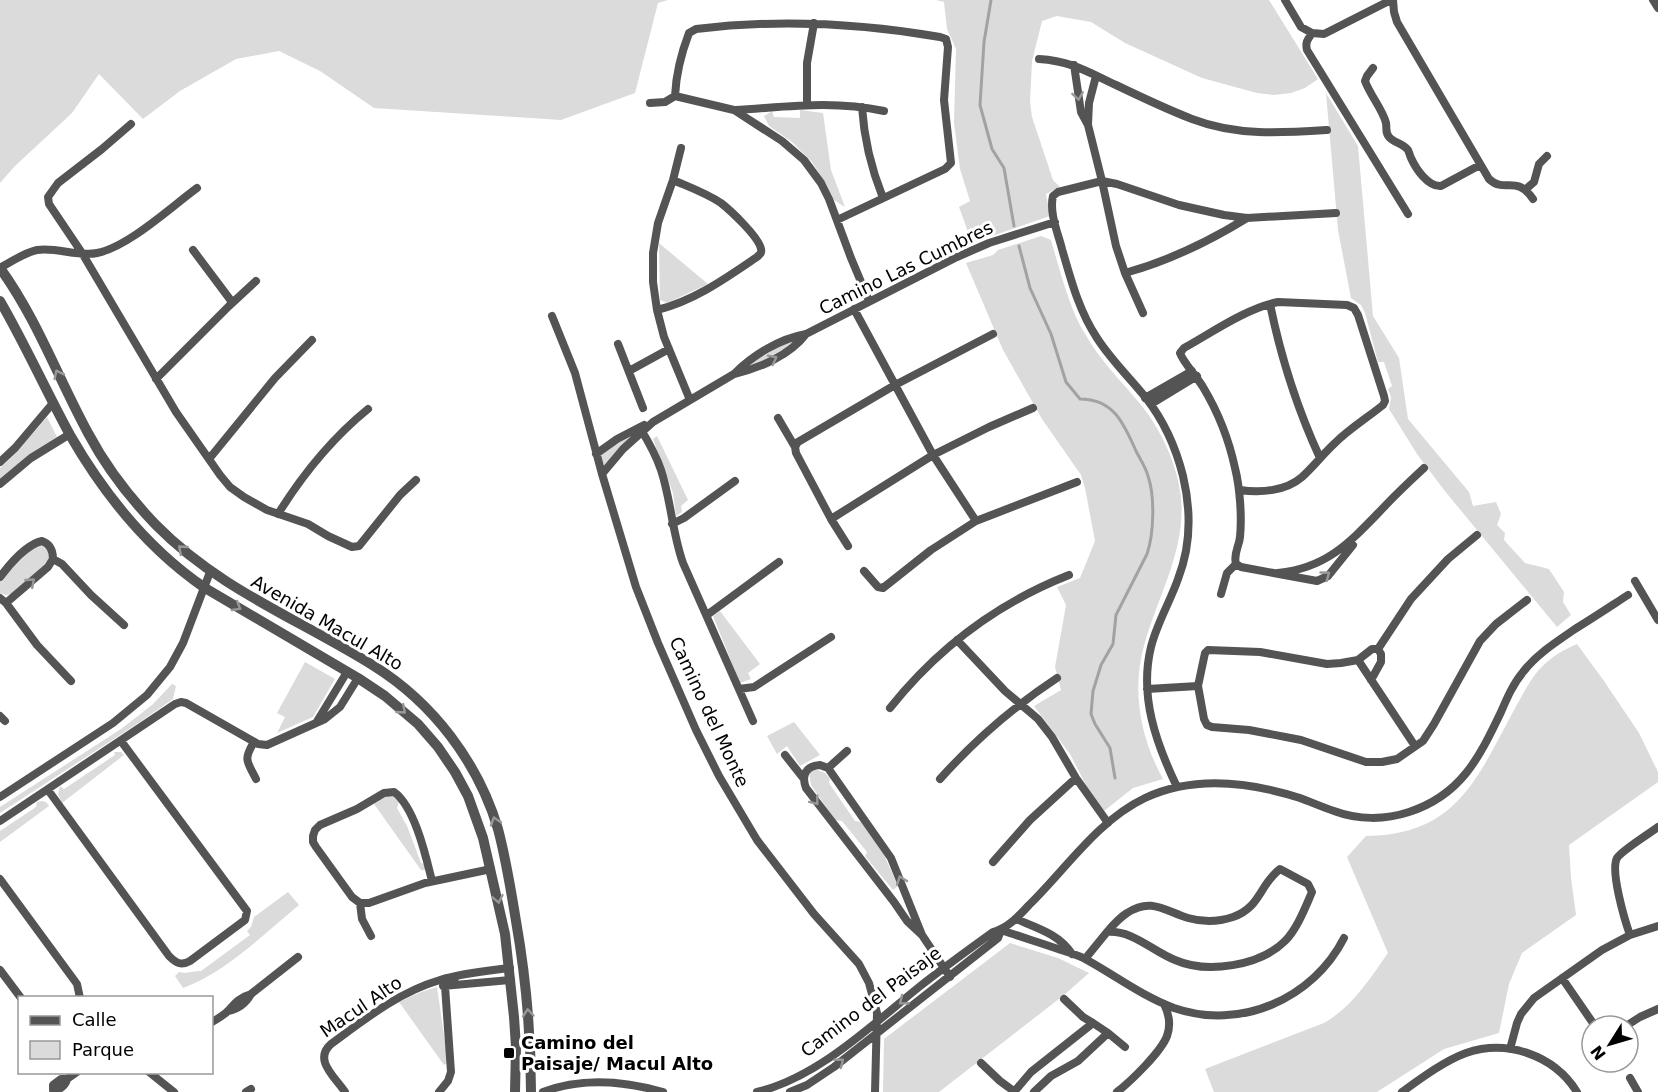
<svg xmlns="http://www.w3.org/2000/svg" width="1658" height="1092" font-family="'DejaVu Sans',sans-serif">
  <rect width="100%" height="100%" fill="#fff"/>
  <path fill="#dbdbdb" d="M0 0H668L658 3 635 93 561 120 374 108 320 71 279 51 236 59 180 91 143 119 99 74 72 113 15 166 0 183Z
    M936 0H1269L1318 79 1305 88 1291 93 1274 95 1257 93 1202 78 1125 43 1091 22 1057 16 1042 21 1032 61 1030 102 1032 117 1053 180 1060 187 1046 194 1050 216 972 243 959 207 970 201 960 169 954 123 956 49 947 29 944 2Z
    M1326 93 1358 146 1373 316 1399 358 1408 419 1469 492 1473 506 1496 502 1501 514 1497 525 1505 533 1504 540 1525 563 1549 569 1564 592 1563 602 1571 615 1557 627 1444 490 1417 454 1389 409 1391 397 1388 389 1392 386 1384 362H1378L1365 313 1361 305 1351 298 1338 230Z
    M800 110 823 113 831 170 845 207 834 200 828 187 812 162 792 142 769 126 764 116 772 111 774 117 800 118Z
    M1041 236 1051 240C1058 264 1064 287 1073 310 1077 321 1084 332 1090 342 1103 363 1120 380 1136 399 1159 425 1177 462 1181 497 1186 549 1159 594 1145 642 1131 689 1140 737 1163 779L1133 788 1104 811 1089 791 1070 754 1034 706 1061 690 1055 667 1066 605 1057 587 1080 578 1095 541 1085 488 1081 475 1042 419 1003 350 966 263 993 255 998 250Z
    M659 243 708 284 667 303 660 300Z
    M794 338 796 342 752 367 750 363Z
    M47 417 57 437 30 454 0 481V468L12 457Z
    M638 431 639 434 622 444 604 465 600 455 613 443Z
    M657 436 688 500 681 506 682 512 676 516 673 493 653 439Z
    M40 545C48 547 51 555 48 562L11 594 6 595 0 593V582L3 577 33 548Z
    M720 611 760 664 748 673 751 679 740 683 713 616Z
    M1577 644 1604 681 1639 733 1658 772V782L1569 845 1571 878 1576 915 1522 953 1509 984 1499 1033 1444 1049 1377 1092H1214L1205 1069 1324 1023C1352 1007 1369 980 1388 953L1347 857 1366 836C1455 835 1476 781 1513 712 1532 678 1538 661 1577 644Z
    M305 662 335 679 313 717 277 733 285 717 277 713Z
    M172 684 176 686 173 699 140 722 0 813V807L121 729 152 705Z
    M794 722 820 755 800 766 787 746 777 754 767 736Z
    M114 752H121L124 755 62 803 58 794 60 786 64 789 115 755Z
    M815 769 825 773 830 778 829 783 855 821 861 822 884 855 898 886 893 890 865 856 867 852 842 821 835 820 811 785 809 772Z
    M387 796H392L399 802 397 808 407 826 421 863 424 864 426 870H421L374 804Z
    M42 801 46 802 49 806 0 842V831L36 807 37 802Z
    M288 892 299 905C264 934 226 972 183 988L175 976 179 972C187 974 193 971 201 971L250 935 247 931 251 927 254 917Z
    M1010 943 1058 958 1089 973 1064 995 939 1092H883L884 1039Z
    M437 987 448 1063 444 1065 399 1002 421 992Z"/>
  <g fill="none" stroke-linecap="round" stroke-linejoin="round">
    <path stroke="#a2a2a2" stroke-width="3" d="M991 0 984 42 980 105 992 149 1004 168 1014 226
      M1019 246 1030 288 1051 334 1066 382 1080 399C1114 399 1124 424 1136 451 1140 459 1146 468 1148 476 1155 496 1154 534 1147 554L1116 615 1113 644 1101 665 1093 691 1091 714 1095 724 1110 748 1115 778"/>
    <path stroke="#545454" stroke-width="8" d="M1285 0 1301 27 1312 33 1324 34 1391 0
      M1393 0 1394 12 1397 22 1489 179C1505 194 1516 174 1533 199
      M1653 0 1658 8
      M1312 33C1308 39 1305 42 1307 50L1408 214
      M1039 59C1071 61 1088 72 1116 85 1141 97 1166 109 1192 119 1236 136 1281 133 1327 130
      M1074 65 1081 112 1088 125 1102 181 1116 246 1125 273 1143 313
      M1373 68 1367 76 1365 81C1370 95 1383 110 1386 123 1387 129 1385 132 1389 137 1394 143 1403 143 1408 150 1409 152 1410 156 1411 158 1416 169 1428 187 1441 186L1480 165
      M675 96C676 74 681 54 689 33L696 29C778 19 859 23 940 37L946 39 948 47 944 100 951 163 945 169 837 220
      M650 103 665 102 675 96 734 110 782 141 804 160 821 183 829 199 851 258 869 301
      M807 104V63L814 23
      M862 107C864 139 871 168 883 198
      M735 110C787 107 831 100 884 111
      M131 124 102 149 58 183 48 197 49 204 82 253 176 412 220 475 230 487 244 497 267 510 308 524 328 536 352 547 359 546 400 495 416 480
      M1088 124 1089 103 1096 76
      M681 148 673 180 658 223 653 253V282L657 310 664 337 690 400
      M1526 189 1534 182 1539 164 1547 156
      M193 250 232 302
      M0 268C12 261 24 253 37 250 57 247 78 257 97 253 128 247 171 207 197 188
      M1125 273C1169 261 1208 242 1247 218
      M1270 304C1281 358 1297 408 1320 458
      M854 309 933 455 976 521
      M657 310C694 301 726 278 757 257 760 254 762 253 761 249 759 237 730 210 721 203 706 193 689 187 673 180
      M552 316 575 373 602 474 636 587 658 643 696 730 719 776 757 840 814 914 859 964 869 983 877 1013 875 1092
      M618 344 643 408
      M629 371 669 349
      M734 374C760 368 790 355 806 334
      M156 379 229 306 256 281
      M1145 398 1192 371
      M1151 404 1197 376
      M778 418 795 447 796 453 831 519 848 546
      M640 428C648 441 656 455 661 470 671 500 672 532 683 563L753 721
      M795 447 798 442 895 385 993 334
      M596 454 617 439 644 425
      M209 459 275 378 312 340
      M0 462 15 448 53 403
      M602 474 623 449 653 422 734 374C753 355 779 339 806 334L957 257 989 243 1055 222
      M0 484 31 458 70 434
      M278 514C303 474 331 439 368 409
      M831 519 933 455 989 427 1033 408
      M672 524 684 518 735 481
      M53 559 62 564 91 595 124 625
      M1236 564C1233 554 1239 547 1240 537 1242 517 1240 488 1235 468 1229 440 1218 412 1203 387 1197 377 1183 362 1180 353L1184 348C1213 332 1245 309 1278 302L1347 305 1354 308 1358 315 1384 396 1385 401 1383 405C1367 418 1349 429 1335 443 1324 453 1314 466 1302 477 1286 491 1261 493 1240 490
      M1236 564 1241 567 1317 581 1328 576 1353 545
      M864 571 878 587 883 588 931 550 976 521 1077 482
      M1278 573C1328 568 1351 541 1384 507 1397 493 1410 481 1424 468
      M0 577C9 565 27 544 42 541 50 544 53 550 53 559
      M1635 581 1658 620
      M1221 594 1227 573 1236 564
      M0 598 6 603 37 645 71 681
      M6 603 48 567 53 559
      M707 615 779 562
      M957 640 1005 691 1038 719 1052 737 1076 778 1108 823
      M1378 649H1372L1358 660 1341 663 1327 664 1260 652 1208 650 1205 653 1198 686 1204 719 1207 725 1212 727 1249 730 1301 740 1366 762H1382L1397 759 1423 741 1434 724 1480 641 1496 624 1527 600
      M1378 649 1411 599 1448 559 1477 535
      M1358 660 1415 746
      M1371 680 1381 662V654L1378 649
      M739 689 754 687 831 637
      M1147 689 1198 686
      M890 708C937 649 998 603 1069 575
      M0 716 5 721
      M316 723 347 672
      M254 742C243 760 247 761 256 779
      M785 755 804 779
      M828 768 847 751
      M940 779C975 740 1013 707 1057 678
      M1177 787C1156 743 1139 696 1151 647 1157 623 1170 602 1178 579 1191 546 1191 510 1183 476 1176 448 1164 421 1146 398 1130 378 1111 360 1097 338 1079 311 1071 280 1062 249 1058 233 1049 213 1053 196L1058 192 1102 181 1117 184 1179 205 1224 215 1247 218 1336 213
      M48 790 169 956C176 963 181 966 190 961L245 920 247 911 121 741
      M0 797 113 723 147 695 170 667 183 643 210 572
      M0 821 175 704 181 702 186 703 258 744 267 745 325 719 340 707 358 678
      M993 862 1030 820 1076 778
      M1280 869 1308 884 1312 892C1305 908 1297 929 1285 941 1260 966 1207 974 1175 960 1152 951 1133 930 1107 932 1113 925 1119 918 1127 913 1151 897 1165 911 1188 918 1202 922 1218 922 1233 917 1261 907 1259 885 1280 869Z
      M0 879 77 984 80 998
      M432 881C426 857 415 807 394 792L384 793 357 809 320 825 315 830 313 836V842L316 847 352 897 360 903H369L425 883 491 869
      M360 903 362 919 371 936
      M1016 919C1037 928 1059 934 1072 954
      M1001 930C1021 937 1041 943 1061 950 1070 953 1079 955 1087 960 1116 976 1142 996 1174 1008 1240 1031 1313 999 1344 938
      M922 935 907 921 894 902 806 788C801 775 806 766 820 765L828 768 891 858 922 935 950 977
      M1630 935C1625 921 1610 871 1617 858 1621 851 1650 833 1658 827
      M1085 959 1107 932
      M0 970 21 998
      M1562 978 1595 1026
      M443 986 511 980
      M1064 999 1083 1017 1093 1023
      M228 1011C238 1009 246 1003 251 994L298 957
      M212 1022C217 1019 224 1015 228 1011 235 1003 240 997 251 994
      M1626 1026 1640 1017 1658 1009
      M1108 1033 1125 1047
      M1510 1049 1517 1023 1521 1014 1534 998 1602 950 1630 935 1658 926
      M981 1063 1000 1081 1015 1092
      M149 1072 174 1092
      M1630 1078 1638 1092
      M67 1079C66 1085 59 1091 53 1090V1085L61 1079H67L77 1072
      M246 1092 251 1089
      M345 1092C335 1077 313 1060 331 1044 365 1019 399 992 440 980 463 973 486 971 510 968
      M439 1092 448 1081 451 1072 445 986 455 978
      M543 1092C582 1077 624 1081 663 1092
      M757 1092C817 1078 872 1025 919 987 943 968 968 950 993 932 1008 928 1019 916 1029 905 1066 869 1097 821 1145 798 1194 775 1250 782 1300 798 1311 802 1322 807 1334 811 1358 820 1385 820 1409 812 1461 795 1479 758 1501 712 1507 698 1513 684 1523 672 1537 654 1556 642 1575 629 1593 618 1611 606 1628 595
      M790 1092 807 1085 834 1067 998 938 1001 930
      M1014 1092 1031 1072 1093 1023 1108 1033 1078 1061 1051 1076 1034 1092
      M1117 1092C1131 1081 1161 1052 1167 1036 1171 1025 1169 1014 1164 1004
      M1402 1092C1420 1079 1444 1061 1466 1053 1507 1039 1554 1055 1577 1092"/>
    <path stroke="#545454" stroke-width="10" d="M0 268C37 319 58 378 88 433 106 467 130 498 156 525 220 590 299 619 374 666 433 703 478 762 498 829 506 859 511 890 516 921 526 978 531 1034 531 1092
      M0 301C25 344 46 391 70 435 104 494 148 549 205 588L358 678 385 696 418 724 438 747 455 772 468 796 483 838 505 934 514 1017 516 1047 515 1092"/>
  </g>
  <defs><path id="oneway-chevron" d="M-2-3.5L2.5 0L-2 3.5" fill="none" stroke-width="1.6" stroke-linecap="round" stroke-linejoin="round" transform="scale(1.5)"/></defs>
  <g stroke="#989898">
    <use href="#oneway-chevron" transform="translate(1078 96) rotate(81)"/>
    <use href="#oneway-chevron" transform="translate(773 359) rotate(-27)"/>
    <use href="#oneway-chevron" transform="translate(58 374) rotate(-116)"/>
    <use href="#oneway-chevron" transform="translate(182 549) rotate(-139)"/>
    <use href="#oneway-chevron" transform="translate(1326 575) rotate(-36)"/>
    <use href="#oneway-chevron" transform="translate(31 582) rotate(-41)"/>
    <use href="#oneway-chevron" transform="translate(237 607) rotate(31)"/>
    <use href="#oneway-chevron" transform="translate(402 710) rotate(41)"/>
    <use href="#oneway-chevron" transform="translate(815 801) rotate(52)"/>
    <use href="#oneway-chevron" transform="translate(495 821) rotate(-108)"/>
    <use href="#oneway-chevron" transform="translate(901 880) rotate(-110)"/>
    <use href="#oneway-chevron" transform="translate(498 899) rotate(79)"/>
    <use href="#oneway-chevron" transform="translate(903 1001) rotate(141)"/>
    <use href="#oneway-chevron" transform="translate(528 1013) rotate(-95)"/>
    <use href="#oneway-chevron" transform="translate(840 1062) rotate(-38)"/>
  </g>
  <rect fill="#000" stroke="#fff" stroke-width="2" x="503" y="1047" width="12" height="12" rx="3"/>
  <g text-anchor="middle" stroke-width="6" stroke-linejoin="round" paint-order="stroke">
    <g font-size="18" fill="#000" stroke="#fff">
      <text transform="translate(906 268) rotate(-26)" y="6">Camino Las Cumbres</text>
      <text transform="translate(327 623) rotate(30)" y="6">Avenida Macul Alto</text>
      <text transform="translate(709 712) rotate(65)" y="6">Camino del Monte</text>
      <text transform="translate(871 1002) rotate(-37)" y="6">Camino del Paisaje</text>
      <text transform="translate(361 1007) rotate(-34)" y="6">Macul Alto</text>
    </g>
    <g font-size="18" font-weight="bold" fill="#000" stroke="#fff" text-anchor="start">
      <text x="521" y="1049">Camino del<tspan x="521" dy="21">Paisaje/ Macul Alto</tspan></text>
    </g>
  </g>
  <rect x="18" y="996" width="195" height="78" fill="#ffffff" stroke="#999999" stroke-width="1.5"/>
  <rect x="30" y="1016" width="30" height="9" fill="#545454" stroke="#999999" stroke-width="1.5"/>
  <text x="72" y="1026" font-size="18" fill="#000000">Calle</text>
  <rect x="30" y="1041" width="30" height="18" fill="#dbdbdb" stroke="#999999" stroke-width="1.5"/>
  <text x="72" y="1056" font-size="18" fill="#000000">Parque</text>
  <g transform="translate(1610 1044) rotate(233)"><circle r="28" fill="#ffffff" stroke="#999999" stroke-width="1.5"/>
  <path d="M0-4.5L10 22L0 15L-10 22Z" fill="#000000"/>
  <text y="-9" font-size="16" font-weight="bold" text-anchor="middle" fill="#000000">N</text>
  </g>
</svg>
